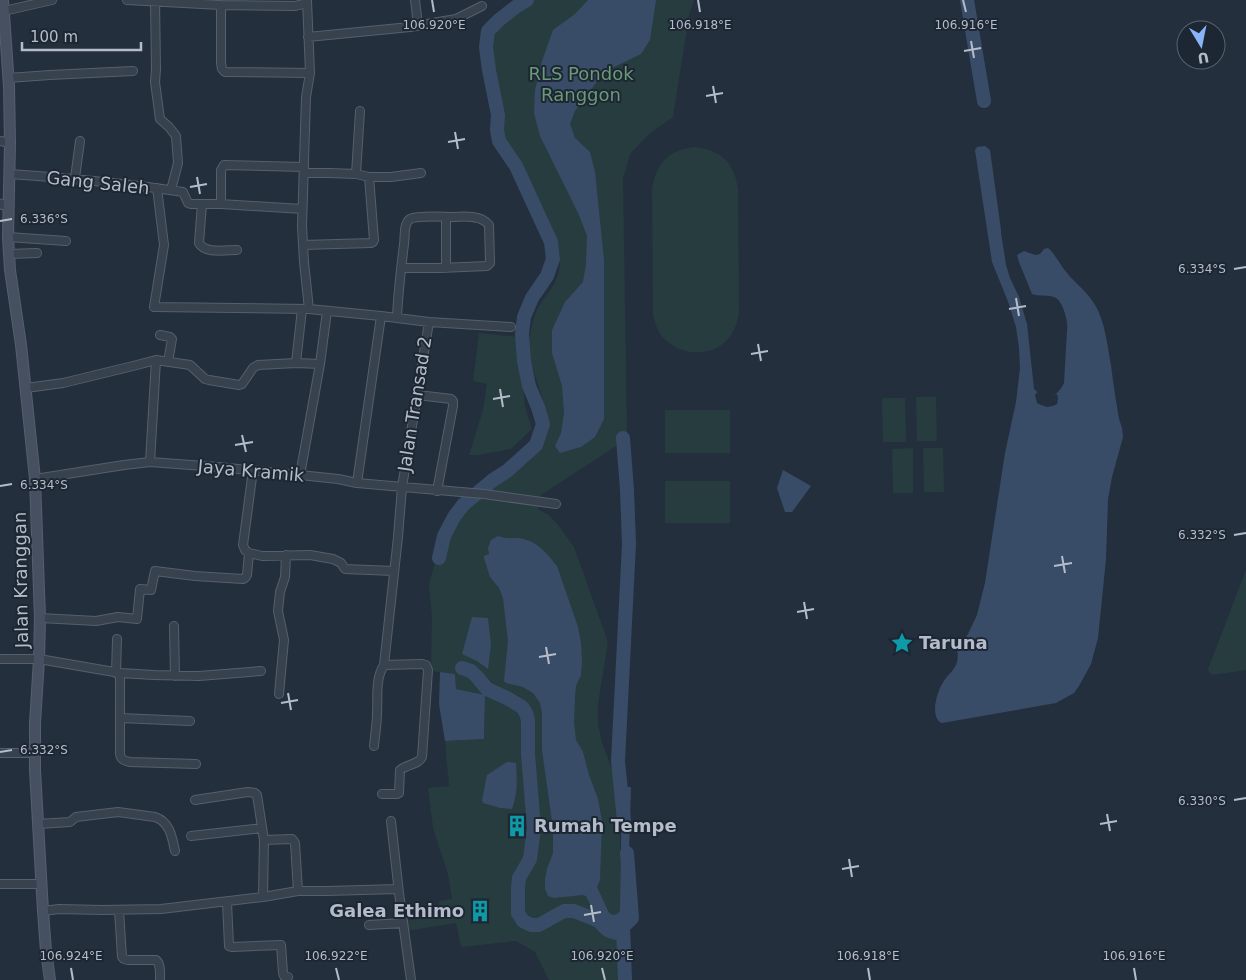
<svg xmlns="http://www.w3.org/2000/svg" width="1246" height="980" font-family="'DejaVu Sans',sans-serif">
  <rect width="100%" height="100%" fill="#242f3e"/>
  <path fill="#263c3f" d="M533 0H694L689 15 673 117 648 135 630 154 623 179 627 439 541 495 538 509 549 515 558 525 574 547 608 642 598 704V724L602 743 615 777 619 801 621 879 620 941 623 948 624 980H549L535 952 516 941 461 947 456 923 406 931 404 921 440 916 439 901 452 899 448 874 433 828 428 788 449 786 445 741 484 739 485 695 456 689 455 674 431 671 432 617 429 585 436 558H444L450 532 458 517 465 508 540 446C558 409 530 382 529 346 529 337 534 313 539 306 544 297 552 290 556 280 560 271 561 260 559 250 557 233 546 217 537 202 526 182 515 163 503 143L501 135V111L492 65 490 47 493 33 502 23Z
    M695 147C721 150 735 163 738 190L739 313C737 324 734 333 726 341 707 359 673 355 659 332 656 326 654 320 653 314L652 191C655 164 668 150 695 147Z
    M479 333 518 337 525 407 532 429 511 449 477 455H469L483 410 487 384 473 381Z
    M916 397H936L937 441H917Z
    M882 398H905L906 442H883Z
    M665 410H730V453H665Z
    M913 448V493H893L892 449Z
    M923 448H943L944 492H924Z
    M665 481H730V523H665Z
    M1246 570V670L1213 675 1209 672 1208 669Z"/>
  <path fill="#394c67" d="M588 0H656L650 40 641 54 604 72 575 111 570 124 575 138 590 152 595 172 604 260V419L595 437 581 447 560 453 555 446 561 433 564 413 562 386 552 353V330L565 302 583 282 586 264 587 236 579 215 540 136 534 113 535 90 542 61 553 30 575 14Z
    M985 146 990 150 1001 230V233L1006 265 1010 278 1019 297 1027 324 1034 389C1047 402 1057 397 1064 383L1067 331C1069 323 1063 302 1056 298 1048 294 1039 297 1032 294L1019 262 1017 255 1024 251 1035 255 1040 254 1044 249 1048 248C1056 255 1060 265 1067 273 1075 283 1087 292 1093 302 1105 319 1107 344 1111 365 1113 383 1116 401 1119 419L1122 428 1123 437 1112 477 1108 499 1106 559 1098 638 1091 664 1079 686 1074 693 1056 703 942 723C929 718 937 690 944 681 948 674 955 670 957 662 958 658 958 654 957 650L968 634 977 615 985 583 1005 453 1016 402 1020 368 1019 348 1016 327 1009 304 992 262 975 150 977 147Z
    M783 470 811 486 792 512H785L777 488Z
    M498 536C505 539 511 538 518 538 536 540 546 552 557 566L578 627 581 643 582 661 581 675 576 686 575 697 574 722 576 740 583 752 589 775 598 799 602 821 600 880 597 887 609 913C614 916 617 915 620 911L622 787H631L627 918 629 966H624L623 948 620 941C603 937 602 936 591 922L595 915 586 896 582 895 554 898 548 896 545 889V879L547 869 553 853V828L542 750V713L540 703 533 693 523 687 506 683 504 681 508 641 503 598 499 588 490 577 484 558V556L489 554 488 548 491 540Z
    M472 617 488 618 491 645 488 669 477 661 462 654Z
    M440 672 455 674 456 689 485 695 484 739 445 741 439 704Z
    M507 762 516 763C517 781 518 792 512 809L500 808 483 803 482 800 487 775Z"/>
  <path fill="#242f3e" d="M1037 392 1044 395 1050 396 1057 394 1058 399 1057 404 1053 406 1047 407 1041 405 1037 403 1035 395Z"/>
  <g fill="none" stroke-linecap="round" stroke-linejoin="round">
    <path stroke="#394c67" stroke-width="14" d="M967 0 984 101
      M623 438 627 490 629 544 618 761 624 821
      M439 558 444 536 454 517 463 505 493 480 507 471 536 445 543 424 538 407 529 386 524 361 522 334 524 317 532 298 547 276 553 259 551 242 516 166 499 141 497 130 498 115 489 70 486 47 488 31 499 20 517 6 527 0
      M462 668 471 671 478 678 487 689 507 698 522 707 526 713 528 720V754L534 828 530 859 519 878 518 888V913L523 921 531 925H539L564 911H574L609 925
      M625 980 623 927 632 918 627 853"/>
    <g stroke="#565f6c" stroke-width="10">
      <path id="minor" d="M127 0 221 5 295 6 307 3
        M155 0 156 69 155 82 160 119 169 127 176 136 178 163 171 190
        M307 0 310 73 306 97 302 226 304 262 309 309 381 316 357 483
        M415 0 418 25
        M221 5V63L222 69 225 72 310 73
        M4 11 52 0
        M308 37 410 27 456 19 482 6
        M8 78 50 75 133 71
        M0 141 10 143
        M304 173H329L356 174 369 177H391L421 173
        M9 174C67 178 125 183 183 192L188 203 191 204H221L302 209
        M356 174 360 111
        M75 178 80 141
        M157 188 164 245 154 307 309 309
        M202 204 199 243C205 254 225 250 237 250
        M221 204V170L224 165 304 167
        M8 237 66 241
        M303 245 371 243 373 242 374 240 369 177
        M9 254 37 253
        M446 268V217
        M381 316 397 318C398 293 401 269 404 244 405 238 404 231 406 225 407 222 407 221 410 219 419 215 443 217 453 217 464 216 482 215 489 225L490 263 487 266 440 268H401
        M397 318 429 322 511 327
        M160 335 170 337 172 339 168 362
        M296 363 302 309
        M26 388 63 383 133 366 156 360 190 365 205 379 209 380 239 385 242 384 253 368 258 365 296 363 320 364
        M418 395 451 399 453 401V406L437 491
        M150 462 156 360
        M253 470 243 545 245 550 249 553 262 556 310 555 333 559 341 563 345 569 394 571
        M300 475 320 364 327 311
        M35 479 124 465 150 462 218 467 300 475 338 479 357 483 484 494 556 504
        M40 618 96 621 118 617 137 619 140 589 151 590 155 571 195 576 243 579 245 578 247 575 249 553
        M174 626 175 676
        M0 659H39L120 673 154 675 199 676 261 671
        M116 673 117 639
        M120 673V754C121 760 125 761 130 762L196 764
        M279 694 284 640 278 611 280 592 285 577 286 555
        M120 718 190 721
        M374 746C375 735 377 724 377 713 378 697 375 679 384 665L398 537 402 487 429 322
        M0 753H34
        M382 794H397L399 793 400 770C407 764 418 765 422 757L428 670 426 665 422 664 384 665
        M195 800 248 792 255 793 257 795 264 840 263 897
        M391 821 399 893 411 980
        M38 824 70 822 76 817 118 812 155 817C170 822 172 837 175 851
        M191 836 262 828
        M264 840 292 839 295 843 298 891
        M0 884H41
        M227 902 229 946 232 947 281 945 283 973 284 976 288 977
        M119 910 122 957 124 959 128 960H156C161 964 160 973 160 980
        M43 911 59 909 102 910 161 909 263 897 298 891H327L398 889
        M369 925 403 923"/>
    </g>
    <g stroke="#565f6c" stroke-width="11">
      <path id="tertiary" d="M0 204 9 206"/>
    </g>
    <g stroke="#565f6c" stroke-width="12">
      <path id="secondary" d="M3 0 9 86 10 143 8 237 9 254 10 270 21 345 35 479 40 618 39 659 35 723V770L43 911 46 951 50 980"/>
    </g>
    <use href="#minor" stroke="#38414e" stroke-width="8"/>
    <use href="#tertiary" stroke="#38414e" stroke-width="9"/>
    <use href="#secondary" stroke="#465061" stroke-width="10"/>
  </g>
  <path fill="none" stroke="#b4bcc9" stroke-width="2" d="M432 0 434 12M698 0 700 12M963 0 966 12M971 41 974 58M964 51 981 48M713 86 716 103M706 96 723 93M455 132 458 149M448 142 465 139M197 177 200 194M190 187 207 184M0 221 12 219M1234 269 1246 267M1016 298 1019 316M1009 309 1026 306M758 344 761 361M751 354 768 351M500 389 503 407M493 399 510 396M242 435 246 452M235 445 253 442M0 486 12 484M1234 535 1246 533M1062 556 1065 573M1054 566 1072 563M804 602 807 619M797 612 814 609M546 647 549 664M539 657 556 654M288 693 291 710M281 703 298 700M0 752 12 750M1234 800 1246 798M1107 814 1110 831M1100 824 1117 821M849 859 852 877M842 869 859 866M591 905 594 922M584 915 601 912M71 968 73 980M336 968 339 980M602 968 605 980M868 968 870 980M1134 968 1136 980"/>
  <defs>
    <g id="sight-bare" transform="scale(1.725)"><path d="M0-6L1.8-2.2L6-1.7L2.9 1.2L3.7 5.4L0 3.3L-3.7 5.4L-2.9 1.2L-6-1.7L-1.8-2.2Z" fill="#0f9aa8" stroke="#1d2633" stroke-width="2.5" paint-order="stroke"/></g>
    <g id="building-bare" transform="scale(1.725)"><path d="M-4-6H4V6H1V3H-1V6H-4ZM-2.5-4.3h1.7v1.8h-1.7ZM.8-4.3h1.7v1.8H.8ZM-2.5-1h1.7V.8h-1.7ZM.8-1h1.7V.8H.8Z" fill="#0f9aa8" stroke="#1d2633" stroke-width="2.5" paint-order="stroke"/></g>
  </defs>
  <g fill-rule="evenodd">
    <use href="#sight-bare" x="902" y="643"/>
    <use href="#building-bare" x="517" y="826"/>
    <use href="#building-bare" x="480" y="911"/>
  </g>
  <g text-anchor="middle" stroke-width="4" stroke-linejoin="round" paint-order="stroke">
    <g font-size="18" fill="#6b9a76" stroke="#1d2633">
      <text x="581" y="80">RLS Pondok<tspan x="581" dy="21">Ranggon</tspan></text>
    </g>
    <g font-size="18" fill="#b4bcc9" stroke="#1d2633">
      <text transform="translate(98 183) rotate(6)" y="6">Gang Saleh</text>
      <text transform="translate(415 404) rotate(-81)" y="6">Jalan Transad 2</text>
      <text transform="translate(251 471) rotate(5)" y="6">Jaya Kramik</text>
      <text transform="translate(21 580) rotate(-91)" y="6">Jalan Kranggan</text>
    </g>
    <g font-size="18" font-weight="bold" fill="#b4bcc9" stroke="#1d2633" text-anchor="start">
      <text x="919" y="649">Taruna</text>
      <text x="534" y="832">Rumah Tempe</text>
      <text x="464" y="917" text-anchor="end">Galea Ethimo</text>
    </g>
  </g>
  <g font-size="12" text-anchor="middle" fill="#b4bcc9" stroke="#1d2633" stroke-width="4" stroke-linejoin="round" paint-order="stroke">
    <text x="434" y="29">106.920°E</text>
    <text x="700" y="29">106.918°E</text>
    <text x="966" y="29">106.916°E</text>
    <text x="44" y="223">6.336°S</text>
    <text x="1202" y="273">6.334°S</text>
    <text x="44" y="489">6.334°S</text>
    <text x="1202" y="539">6.332°S</text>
    <text x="44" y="754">6.332°S</text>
    <text x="1202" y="805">6.330°S</text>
    <text x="71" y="960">106.924°E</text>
    <text x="336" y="960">106.922°E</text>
    <text x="602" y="960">106.920°E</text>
    <text x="868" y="960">106.918°E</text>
    <text x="1134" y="960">106.916°E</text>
  </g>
  <g transform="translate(1201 45) rotate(170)"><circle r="24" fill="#1d2633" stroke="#59626f"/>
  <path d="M0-4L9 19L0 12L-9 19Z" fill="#8ab4f8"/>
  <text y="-8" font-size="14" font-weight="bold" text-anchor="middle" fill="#b4bcc9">U</text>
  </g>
  <path d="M22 42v8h119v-8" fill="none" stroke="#b4bcc9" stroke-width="2.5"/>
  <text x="30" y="42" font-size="15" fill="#b4bcc9" stroke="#1d2633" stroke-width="4" paint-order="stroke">100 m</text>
</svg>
